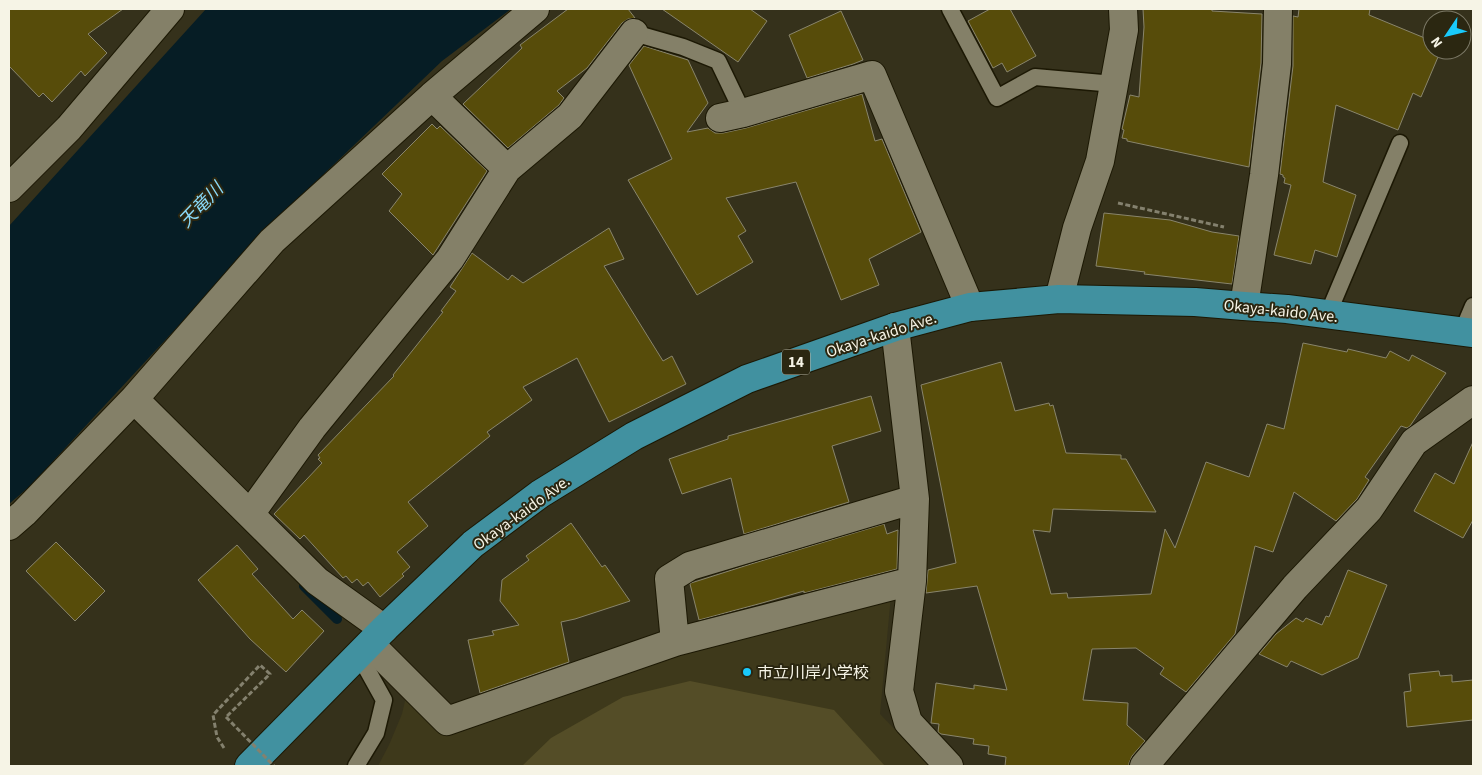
<svg xmlns="http://www.w3.org/2000/svg" width="1482" height="775" font-family="'Source Sans 3','Noto Sans JP',sans-serif">
  <rect width="100%" height="100%" fill="#35311b"/>
  <path fill="#3e391b" d="M891 595 880 714 930 766H378L389 745 402 714 408 688 451 729 657 656Z"/>
  <path fill="#544d27" d="M690 681 834 710 885 766H522L551 738 623 697Z"/>
  <path fill="#061d25" d="M206 9H511L442 61 282 214 30 486 9 504V226Z"/>
  <g fill="none" stroke-linecap="round" stroke-linejoin="round">
    <path stroke="#061d25" stroke-width="10" d="M304 586 337 619"/>
  </g>
  <path fill="#574c0a" stroke="#89856c" d="M9 9H123L88 34 107 53 85 76 81 71 52 102 43 93 39 97 9 66Z
    M568 9H628L635 18 628 19 622 23 587 68 557 91 564 98 559 105 508 148 463 104 522 48 520 45Z
    M662 9H750L767 21 738 62Z
    M990 9H1010L1036 56 1007 72 1002 63 993 68 968 21Z
    M1143 9H1212V11L1262 14 1261 63 1249 167 1127 141V139L1122 138 1124 130 1122 129 1130 95 1139 97 1144 27Z
    M1299 9H1370L1369 15 1432 41V50H1441L1421 97 1413 93 1398 130 1336 105 1323 182 1356 195 1337 257 1315 250 1311 264 1274 255 1291 185 1284 183 1285 178 1283 177V175L1280 174 1293 66V16L1298 17Z
    M841 11 863 60 853 64 807 78 789 35Z
    M644 46 688 60 708 103 687 132 708 128 715 133H723L746 128 862 94 875 141 882 139 921 232 869 259 879 285 841 300 796 182 726 198 746 231 738 236 753 262 697 295 628 180 672 159 629 65Z
    M432 124 437 129 440 126 487 171 433 255 389 211 402 194 382 174Z
    M1104 213 1170 220 1212 232 1239 236 1232 284 1144 274 1145 272 1096 266Z
    M609 228 624 259 604 266 663 361 672 356 686 384 609 422 577 358 523 387 532 400 487 432 490 436 408 502 428 526 397 552 410 567 402 574 404 576 380 597 368 582 363 586 357 579 352 583 346 576 343 578 304 535 300 539 274 514 322 463 318 459 320 458 318 455 394 376 393 375 443 312 441 311 456 291 450 287 472 253 508 280 512 275 523 283Z
    M1303 343 1347 352 1348 349 1386 358 1390 351 1409 361 1412 355 1446 373 1410 426 1407 428 1401 426 1365 477 1369 480 1357 499 1336 521 1294 492 1273 552 1255 546 1235 634 1186 692 1160 674 1164 668 1136 648 1092 649 1083 700 1128 703 1127 725 1145 741 1132 756 1129 763V766H1005L1006 757 988 754 989 746 973 744 974 739 941 734 938 732 939 724 931 723 936 683 974 689V685L1007 690 977 586 926 593 928 570 956 563 921 385 1001 362 1015 411 1049 403 1050 406 1053 405 1066 453 1121 455V459H1126L1156 512 1053 509 1050 532 1033 530 1051 594 1067 593 1068 598 1151 594 1165 529 1175 548 1206 462 1249 477 1267 424 1284 429Z
    M871 396 881 431 832 446 849 502 744 534 731 478 682 494 669 459 728 439V436Z
    M1473 442V520L1463 538 1414 511 1435 473 1454 484Z
    M571 523 602 567 605 565 630 601 575 619 561 622 569 662 480 693 468 640 494 635 492 631 519 625 500 601 502 580 529 560 526 556Z
    M884 524 887 534 898 530 897 569 804 593V591L762 603 699 620 690 584 691 583 751 564Z
    M56 542 105 591 75 621 26 571Z
    M237 545 258 569 252 574 293 619 302 610 324 631 286 672 250 639 198 580Z
    M1348 570 1387 585 1358 658 1322 675 1291 661 1287 667 1259 654 1276 634 1296 618 1303 622 1306 618 1322 625 1326 616 1329 617Z
    M1439 671 1440 676 1452 675V682L1473 680V720L1407 727 1404 692 1411 691 1409 674Z"/>
  <g fill="none" stroke-linecap="round" stroke-linejoin="round">
    <g stroke="#1c1804" stroke-width="19">
      <path id="service" d="M950 9 997 98 1035 77 1114 84
        M634 33 683 47 718 61 743 113
        M1328 314 1400 143
        M1462 332 1473 306
        M356 766 376 733 384 700 359 655"/>
    </g>
    <g stroke="#1c1804" stroke-width="30">
      <path id="minor" d="M720 118 743 113 872 75 970 307
        M507 169 570 116 634 33
        M9 188 69 128 170 9
        M1059 299 1077 228 1100 161 1124 30 1123 9
        M1244 306 1264 175 1277 64 1278 9
        M895 327 915 499 912 581 899 691 908 722 949 766
        M134 399 272 241 432 96 535 9
        M250 514 312 428 450 259 507 169 432 96
        M9 526 24 513 134 399 317 581 384 629
        M675 642 669 579 690 566 915 499
        M370 644 447 721 675 642 912 581
        M1144 766 1295 587 1369 509 1414 442 1473 400"/>
    </g>
    <g stroke="#1c1804" stroke-width="30">
      <path id="primary" d="M249 766 384 629 473 544 540 494 634 436 747 379 895 327 970 307 1059 299 1195 302 1244 306 1287 309 1473 333"/>
    </g>
    <path stroke="#84816e" stroke-width="3" stroke-dasharray="5 2.5" stroke-linecap="butt" d="M1118 203 1224 227
      M224 748 217 737 213 715 260 665 270 674 226 717"/>
    <use href="#service" stroke="#848068" stroke-width="16"/>
    <use href="#minor" stroke="#848068" stroke-width="28"/>
    <use href="#primary" stroke="#4191a0" stroke-width="28"/>
    <path stroke="#84816e" stroke-width="3" stroke-dasharray="5 2.5" stroke-linecap="butt" d="M226 717 274 766"/>
  </g>
  <circle fill="#19cafc" stroke="#2b2711" stroke-width="2" cx="747" cy="672" r="5"/>
  <g text-anchor="middle" stroke-width="4" stroke-linejoin="round" paint-order="stroke">
    <rect fill="#2b2711" stroke="#b9b6a6" stroke-width="1" x="782" y="349.5" width="28" height="25" rx="4"/>
    <g font-size="15" font-weight="bold" fill="#f6f4e6">
      <text x="796" y="367">14</text>
    </g>
    <g font-size="16" fill="#f6f4e6" stroke="#2b2711">
      <text transform="translate(1281 310) rotate(6)" y="6">Okaya-kaido Ave.</text>
      <text transform="translate(881 334) rotate(-18)" y="6">Okaya-kaido Ave.</text>
      <text transform="translate(521 512) rotate(-36)" y="6">Okaya-kaido Ave.</text>
    </g>
    <g font-size="16" fill="#f6f4e6" stroke="#2b2711" text-anchor="start">
      <text x="757" y="678">市立川岸小学校</text>
    </g>
    <g font-size="18" font-style="italic" fill="#8adaf9" stroke="#2b2711">
      <text transform="translate(201 205) rotate(-46)" y="6">天竜川</text>
    </g>
  </g>
  <rect width="1482" height="775" fill="none" stroke="#f6f4e6" stroke-width="20"/>
  <g transform="translate(1447 35) rotate(235)"><circle r="24" fill="#2b2711" stroke="#7c7966"/>
  <path d="M0-4L9 19L0 12L-9 19Z" fill="#19cafc"/>
  <text y="-8" font-size="14" font-weight="bold" text-anchor="middle" fill="#f6f4e6">N</text>
  </g>
</svg>
